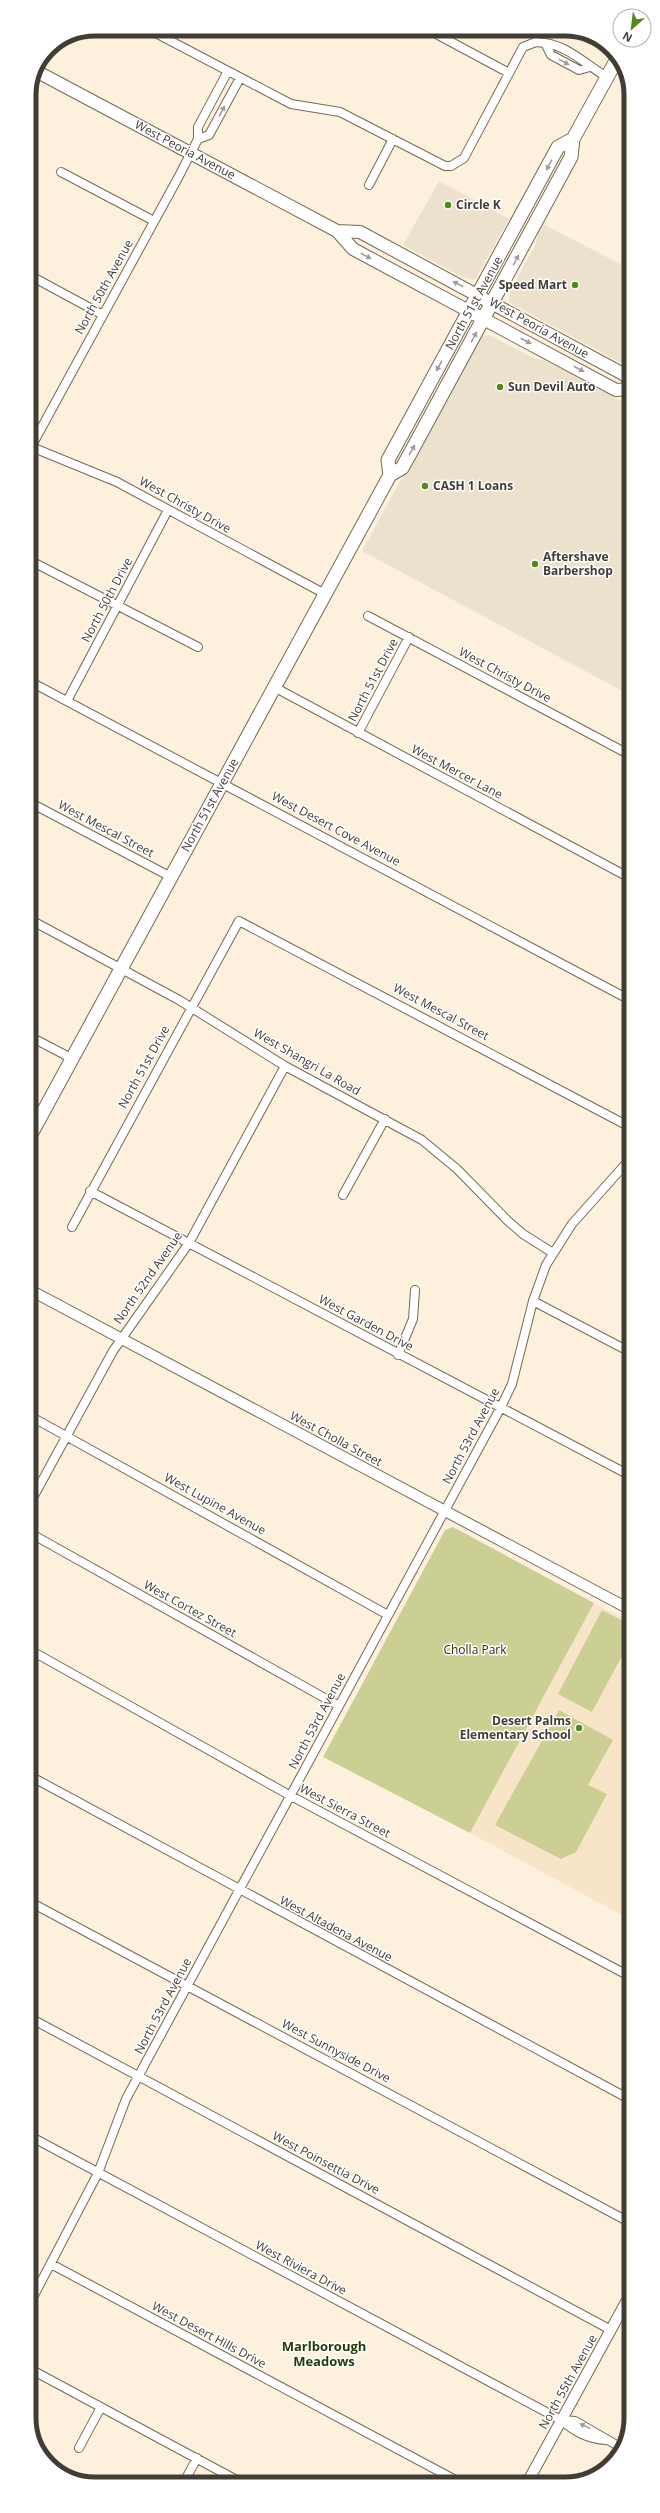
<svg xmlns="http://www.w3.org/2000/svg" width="660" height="2513" font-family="'Open Sans',sans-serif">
  <rect width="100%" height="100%" fill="#fdf1de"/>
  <path fill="#ebe1cd" d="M439 181 509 219 477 277 473 280 458 275 403 245Z
    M541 223 630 269V368L509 302 510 291 536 244Z
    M489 335 529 356 550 363 630 406V695L362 551 475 344 481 336Z"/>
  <path fill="#f8e5c7" d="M594 1603 631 1622V1920L470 1833Z"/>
  <path fill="#cbcf93" d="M453 1527 594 1603 470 1833 323 1757 445 1530Z
    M602 1610 631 1625V1639L592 1712 558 1694Z
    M559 1710 613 1740 588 1785 607 1794 576 1852 561 1859 495 1825Z"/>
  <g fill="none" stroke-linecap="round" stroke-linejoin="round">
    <g stroke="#766954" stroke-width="10">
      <path id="minor" d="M148 29 291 104 340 112 445 166H451L464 158 523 47 536 42 545 43
        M427 29 509 73
        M590 67 579 70 551 55 545 43C570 47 586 65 607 77
        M198 139 209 135 240 78
        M61 172 154 221
        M369 185 393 139
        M29 275 103 315
        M29 446 117 482 325 594
        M31 447 179 176 198 139V127L228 71
        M29 560 198 647
        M368 616 630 755
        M29 681 630 1000
        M274 687 630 878
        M67 701 168 510
        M358 733 409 637
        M29 802 171 877
        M29 919 179 1000 285 1066 422 1140 457 1169 508 1221 523 1234 553 1253
        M29 1036 71 1058
        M90 1191 631 1476
        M343 1195 385 1119
        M72 1227 239 921 630 1127
        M533 1301 630 1352
        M398 1355 413 1319 415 1290
        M30 1416 388 1615
        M30 1503 113 1351 189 1243 285 1066
        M30 1533 339 1706
        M30 1650 291 1796 631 1977
        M30 1776 631 2100
        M30 1902 631 2223
        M30 2018 611 2330
        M30 2136 561 2420C575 2432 588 2439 606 2440
        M51 2264 461 2483
        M30 2303 98 2173 126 2099 501 1407 512 1384 533 1301 546 1265 572 1224 630 1159
        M30 2369 244 2484
        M561 2420 575 2421 620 2447
        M79 2448 101 2407
        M183 2484 197 2458"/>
    </g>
    <g stroke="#766954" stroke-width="12">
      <path id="tertiary" d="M30 1290 631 1610
        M527 2483 631 2293"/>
    </g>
    <g stroke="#766954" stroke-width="14">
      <path id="secondary" d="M34 70 337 231 353 249 616 390 630 389
        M337 231 360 232 625 375 630 382"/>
    </g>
    <g stroke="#766954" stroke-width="15">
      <path id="primary" d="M390 475 388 460 558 147 573 139
        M30 1136 390 475 402 468 412 450 571 157 573 139 617 59"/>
    </g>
    <use href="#minor" stroke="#fff" stroke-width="8"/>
    <use href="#tertiary" stroke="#fff" stroke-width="10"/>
    <use href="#secondary" stroke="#fff" stroke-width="12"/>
    <use href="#primary" stroke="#fff" stroke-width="13"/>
  </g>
  <defs><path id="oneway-solid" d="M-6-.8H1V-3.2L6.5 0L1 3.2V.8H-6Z"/></defs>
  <g fill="#a09e99">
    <use href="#oneway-solid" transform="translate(564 62) rotate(29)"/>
    <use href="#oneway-solid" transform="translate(222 111) rotate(-62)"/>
    <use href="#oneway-solid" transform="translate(549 165) rotate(118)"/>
    <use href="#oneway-solid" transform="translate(366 256) rotate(28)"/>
    <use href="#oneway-solid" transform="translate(516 260) rotate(-62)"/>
    <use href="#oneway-solid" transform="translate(458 284) rotate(-152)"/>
    <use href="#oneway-solid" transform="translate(474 337) rotate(-62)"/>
    <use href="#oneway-solid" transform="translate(526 341) rotate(28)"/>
    <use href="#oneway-solid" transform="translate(439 366) rotate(119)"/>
    <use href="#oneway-solid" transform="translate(579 369) rotate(28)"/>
    <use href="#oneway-solid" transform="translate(412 450) rotate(-61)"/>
    <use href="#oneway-solid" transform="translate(585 2426) rotate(-154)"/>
  </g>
  <g fill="#54871c" stroke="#fff" stroke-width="1.5">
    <circle cx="448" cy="205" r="4"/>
    <circle cx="575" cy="285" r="4"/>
    <circle cx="500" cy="387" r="4"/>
    <circle cx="425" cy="486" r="4"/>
    <circle cx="535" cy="564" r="4"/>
    <circle cx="579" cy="1728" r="4"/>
  </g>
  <g text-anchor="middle" stroke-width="3" stroke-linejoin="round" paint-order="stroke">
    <g font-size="12" fill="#423c33" stroke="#fff">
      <text transform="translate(185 150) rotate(28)" y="4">West Peoria Avenue</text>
      <text transform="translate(104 287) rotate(-61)" y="4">North 50th Avenue</text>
      <text transform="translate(474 303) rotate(-61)" y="4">North 51st Avenue</text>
      <text transform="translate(539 328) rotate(29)" y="4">West Peoria Avenue</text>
      <text transform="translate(185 505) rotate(29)" y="4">West Christy Drive</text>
      <text transform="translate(107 600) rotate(-62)" y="4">North 50th Drive</text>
      <text transform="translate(505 675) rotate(28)" y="4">West Christy Drive</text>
      <text transform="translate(373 680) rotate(-62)" y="4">North 51st Drive</text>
      <text transform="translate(457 772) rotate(28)" y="4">West Mercer Lane</text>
      <text transform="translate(210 805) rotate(-61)" y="4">North 51st Avenue</text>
      <text transform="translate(106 829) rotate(28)" y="4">West Mescal Street</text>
      <text transform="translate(336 829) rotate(28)" y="4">West Desert Cove Avenue</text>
      <text transform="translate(441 1012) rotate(28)" y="4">West Mescal Street</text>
      <text transform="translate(307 1062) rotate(30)" y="4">West Shangri La Road</text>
      <text transform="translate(144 1067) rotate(-61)" y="4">North 51st Drive</text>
      <text transform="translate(148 1278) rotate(-55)" y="4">North 52nd Avenue</text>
      <text transform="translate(366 1323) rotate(28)" y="4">West Garden Drive</text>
      <text transform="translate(471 1436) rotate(-62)" y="4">North 53rd Avenue</text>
      <text transform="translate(336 1439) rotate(28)" y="4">West Cholla Street</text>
      <text transform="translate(215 1504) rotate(29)" y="4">West Lupine Avenue</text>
      <text transform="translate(190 1609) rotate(29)" y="4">West Cortez Street</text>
      <text transform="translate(317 1721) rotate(-62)" y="4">North 53rd Avenue</text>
      <text transform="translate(345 1811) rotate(28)" y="4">West Sierra Street</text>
      <text transform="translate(336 1929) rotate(28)" y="4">West Altadena Avenue</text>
      <text transform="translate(163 2006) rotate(-62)" y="4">North 53rd Avenue</text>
      <text transform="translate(336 2051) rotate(28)" y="4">West Sunnyside Drive</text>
      <text transform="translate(326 2163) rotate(28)" y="4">West Poinsettia Drive</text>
      <text transform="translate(301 2268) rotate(28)" y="4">West Riviera Drive</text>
      <text transform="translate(209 2335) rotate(28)" y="4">West Desert Hills Drive</text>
      <text transform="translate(568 2382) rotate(-61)" y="4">North 55th Avenue</text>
    </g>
    <g font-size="12" font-weight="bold" fill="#423c33" stroke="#fff" text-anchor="start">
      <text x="456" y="209">Circle K</text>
      <text x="567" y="289" text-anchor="end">Speed Mart</text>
      <text x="508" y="391">Sun Devil Auto</text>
      <text x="433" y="490">CASH 1 Loans</text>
      <text x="543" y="561">Aftershave<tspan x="543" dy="14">Barbershop</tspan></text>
      <text x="571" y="1725" text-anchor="end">Desert Palms<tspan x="571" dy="14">Elementary School</tspan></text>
    </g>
    <g font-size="12" fill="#2a2b07" stroke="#fff">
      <text x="475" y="1654">Cholla Park</text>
    </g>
    <g font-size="13" font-weight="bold" fill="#243c0a" stroke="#fff">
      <text x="324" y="2351">Marlborough<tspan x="324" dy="15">Meadows</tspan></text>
    </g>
  </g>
  <path d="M0 0H660V2513H0ZM95 36H565A59 59 0 0 1 624 95V2418A59 59 0 0 1 565 2477H95A59 59 0 0 1 36 2418V95A59 59 0 0 1 95 36Z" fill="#fff" fill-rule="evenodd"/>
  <path fill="none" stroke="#423c33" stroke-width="5" d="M95 36H565A59 59 0 0 1 624 95V2418A59 59 0 0 1 565 2477H95A59 59 0 0 1 36 2418V95A59 59 0 0 1 95 36Z"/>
  <g transform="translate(632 28) rotate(208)"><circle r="19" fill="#ffffff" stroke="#b3b1ad"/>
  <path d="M0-3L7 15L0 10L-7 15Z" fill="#54871c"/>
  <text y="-6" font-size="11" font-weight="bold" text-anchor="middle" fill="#423c33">N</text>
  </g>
</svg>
